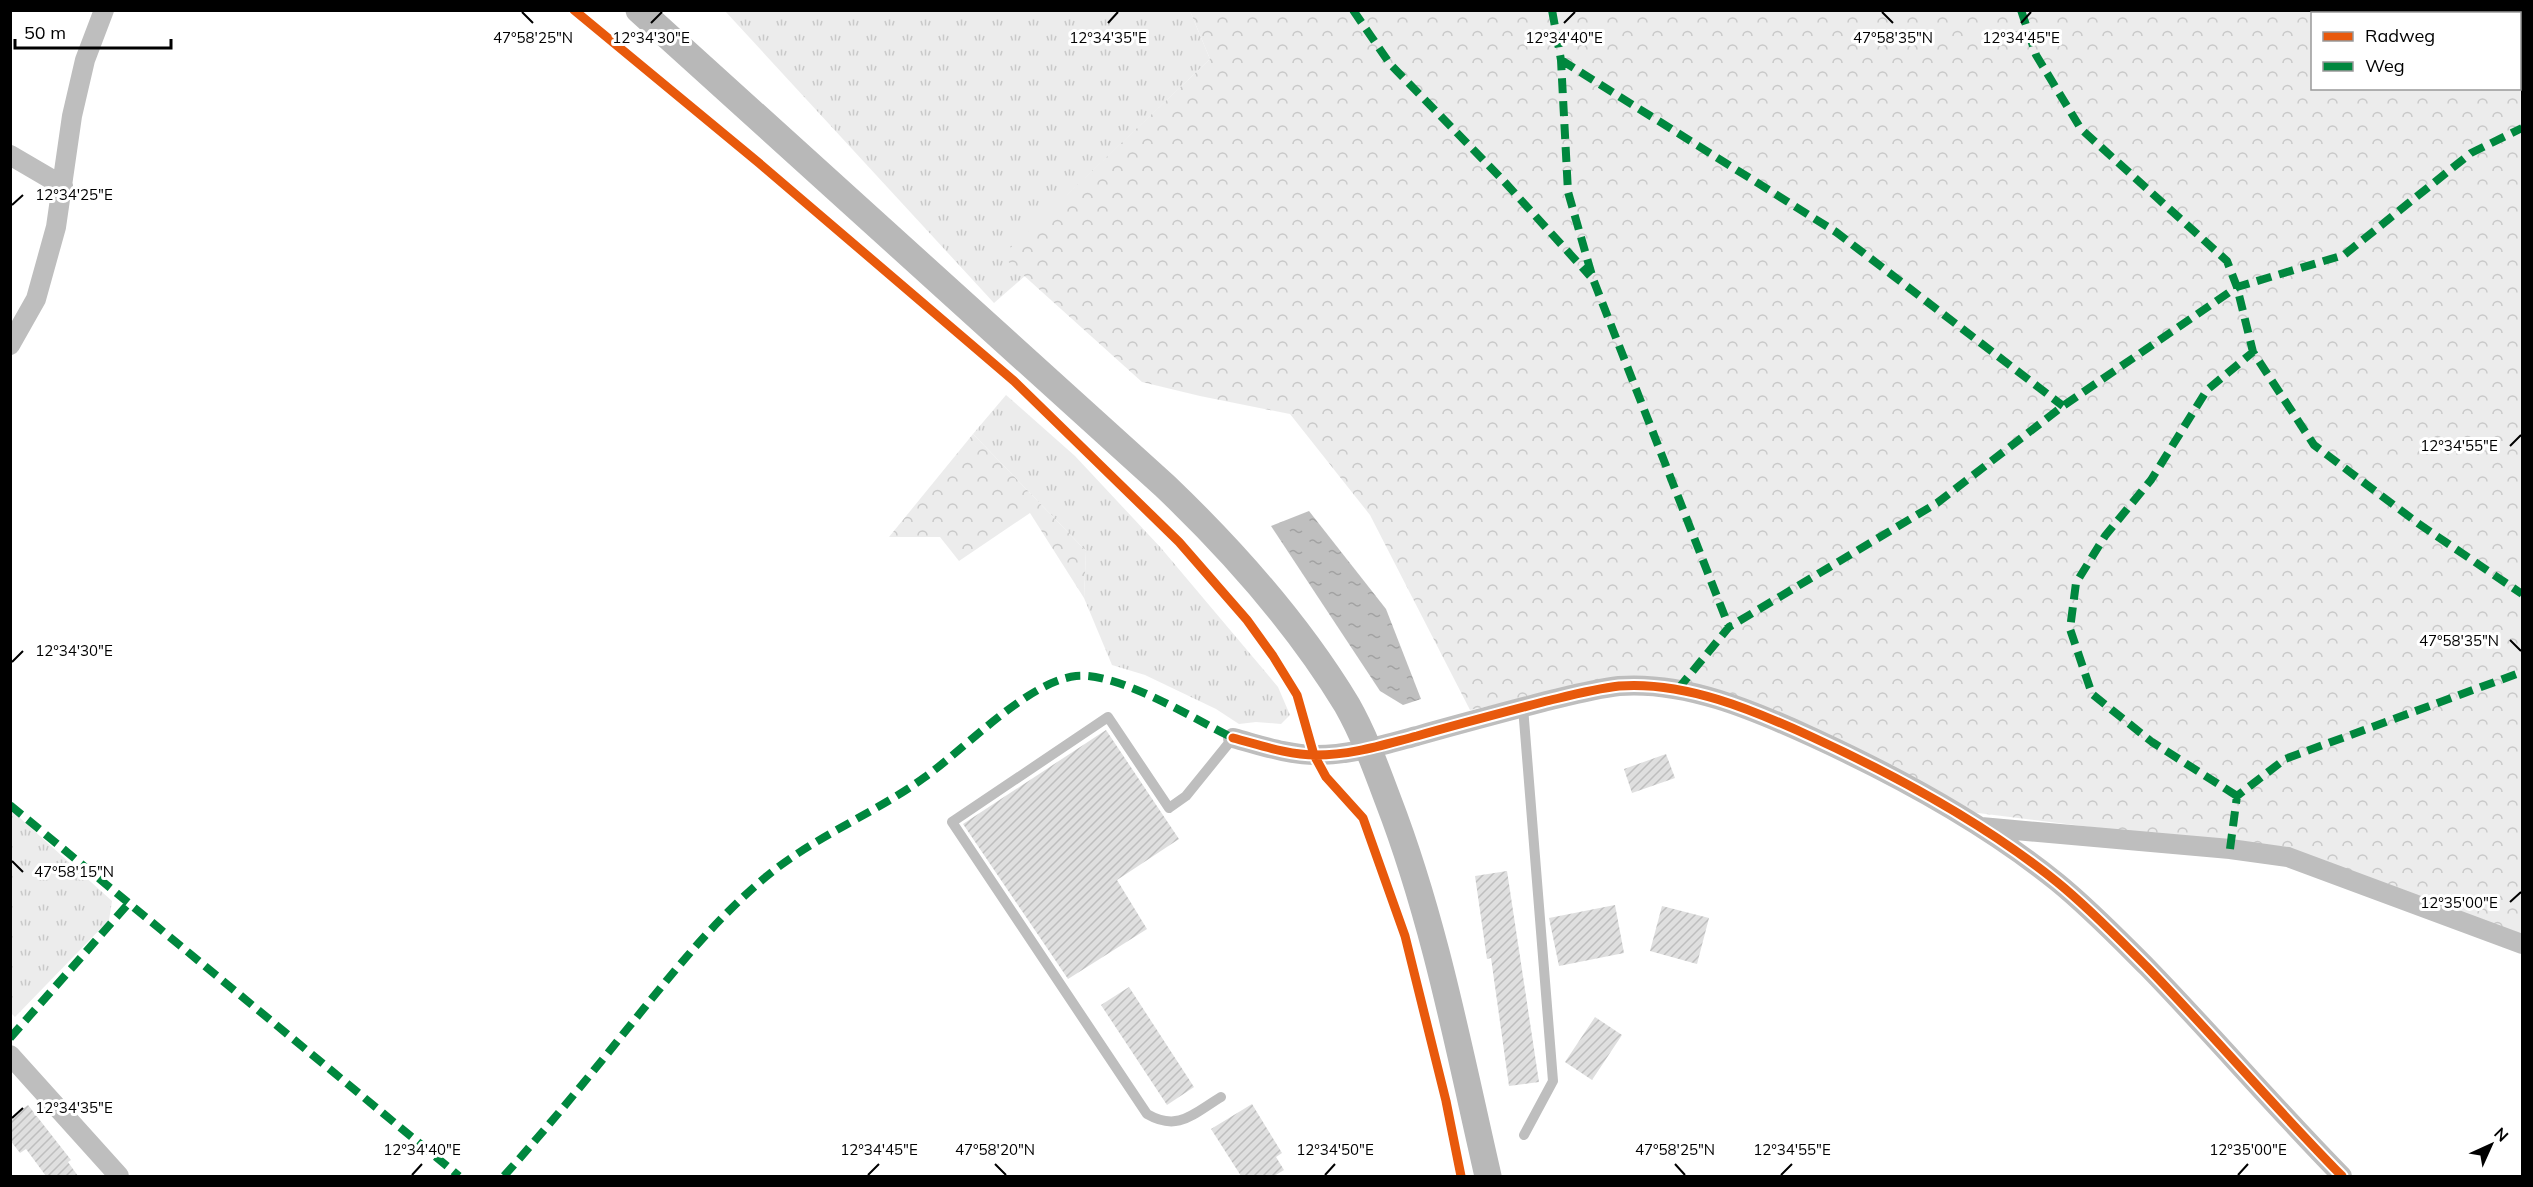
<svg xmlns="http://www.w3.org/2000/svg" width="2533" height="1187" font-family="Mulish,sans-serif">
  <defs>
    <pattern id="grass-tufts" width="24" height="20" patternUnits="userSpaceOnUse" patternTransform="scale(1.5)"><rect width="24" height="20" fill="#ececec"/><path d="M3 7l-1-3M5 7V3M7 7l1-3M15 17l-1-3M17 17v-4M19 17l1-3" fill="none" stroke="#c9c9c9"/></pattern>
    <pattern id="forest-crowns" width="20" height="18" patternUnits="userSpaceOnUse" patternTransform="scale(1.5)"><rect width="20" height="18" fill="#ececec"/><path d="M2 6a3 3 0 1 1 6 0M12 15a3 3 0 1 1 6 0" fill="none" stroke="#c9c9c9"/></pattern>
    <pattern id="water-ripples" width="26" height="14" patternUnits="userSpaceOnUse" patternTransform="scale(1.5)"><rect width="26" height="14" fill="#bfbfbf"/><path d="M2 4q2-2 4 0t4 0M15 11q2-2 4 0t4 0" fill="none" stroke="#a2a2a2"/></pattern>
    <pattern id="building-hatch" width="6" height="6" patternUnits="userSpaceOnUse" patternTransform="scale(1.5)"><rect width="6" height="6" fill="#dfdfdf"/><path d="M-1 1l2-2M0 6l6-6M5 7l2-2" fill="none" stroke="#bebebe"/></pattern>
  </defs>
  <rect width="100%" height="100%" fill="#fff"/>
  <path fill="url(#grass-tufts)" d="M725 11H1190L1210 59 1003 256 1025 276 994 303Z
    M1006 395 1075 456 1161 548 1278 687 1290 715 1281 724 1256 722 1239 724 1216 709 1145 675 1112 665 1084 598 1086 551 973 434Z
    M10 809 112 901 109 920 15 1017 10 1012Z"/>
  <path fill="url(#forest-crowns)" fill-rule="evenodd" d="M1190 11H2522V936L2286 851 1962 811 1715 692 1596 683 1470 710 1370 515 1290 414 1200 396 1142 382 1002 256 1210 59ZM2312 14H2520V88H2312Z
    M973 434 1086 551 1084 598 1030 513 959 561 940 537H889Z"/>
  <path fill="url(#water-ripples)" d="M1309 511 1386 609 1421 699 1403 705 1380 691 1271 526Z"/>
  <path fill="url(#building-hatch)" d="M1106 730 1179 839 1117 880 1147 929 1068 979 963 824Z
    M1666 754 1675 778 1632 793 1624 769Z
    M1507 871 1539 1082 1509 1086 1491 958 1487 959 1475 876Z
    M1615 905 1624 953 1559 966 1549 918Z
    M1662 906 1709 918 1697 964 1650 951Z
    M1129 987 1194 1087 1167 1105 1101 1005Z
    M1595 1017 1622 1035 1592 1080 1565 1062Z
    M1252 1104 1282 1153 1276 1157 1284 1170 1274 1176H1241L1211 1129Z
    M28 1105 71 1160 68 1162 78 1176H46L26 1149 20 1153 10 1140V1118Z"/>
  <g fill="none" stroke-linecap="round" stroke-linejoin="round">
    <path stroke="#bebebe" stroke-width="10" d="M1523 707 1553 1081 1524 1135
      M1221 1097C1193 1114 1178 1132 1147 1114L952 822 1108 717 1169 808 1186 796 1233 738"/>
    <path stroke="#bebebe" stroke-width="20" d="M10 155 63 186
      M10 345 36 299 56 227 72 116 85 60 104 10
      M1233 738C1260 745 1288 755 1316 755 1352 755 1382 745 1417 736 1459 724 1501 713 1543 702 1568 696 1593 689 1619 686 1685 681 1753 710 1812 737 1897 776 1984 823 2057 882 2089 908 2118 938 2147 967 2214 1036 2275 1108 2342 1176
      M1981 827 2230 849 2288 857 2522 944
      M10 1055 119 1176"/>
    <path stroke="#b8b8b8" stroke-width="27" d="M639 10 1165 486C1233 551 1298 624 1347 705 1364 735 1376 768 1388 800 1435 922 1459 1050 1488 1176"/>
    <path stroke="#00873e" stroke-width="8" stroke-dasharray="15 8" stroke-linecap="butt" d="M1353 10 1390 64 1500 177 1590 276
      M1552 10 1561 60 1568 192 1593 279 1729 627
      M2021 10 2036 55 2081 129 2227 261 2237 287 2253 352 2314 445 2419 524 2522 594
      M1561 60 1836 232 2063 406
      M1678 689 1729 627 1937 503 2063 406 2237 287 2344 255 2471 153 2522 128
      M2237 796 2152 742 2092 694 2070 629 2076 583 2105 536 2151 480 2207 390 2253 352
      M10 805 459 1176
      M2230 849 2237 796 2285 759 2522 672
      M10 1038 129 903
      M504 1176C547 1128 588 1078 628 1028 670 976 711 924 761 881 810 838 873 815 925 777 966 748 1027 682 1076 676 1119 672 1194 719 1233 738"/>
    <g stroke="#fff" stroke-width="13">
      <path id="cycleway" d="M574 10 759 163 1014 381 1179 542 1247 620 1273 656 1297 695 1314 755 1326 777 1363 818 1405 936 1446 1101 1461 1176
        M1233 738C1260 745 1288 755 1316 755 1352 755 1382 745 1417 736 1459 724 1501 713 1543 702 1568 696 1593 689 1619 686 1685 681 1753 710 1812 737 1897 776 1984 823 2057 882 2089 908 2118 938 2147 967 2214 1036 2275 1108 2342 1176"/>
    </g>
    <use href="#cycleway" stroke="#e8590c" stroke-width="9"/>
  </g>
  <path fill="none" stroke="#000" stroke-width="2" d="M522 12 533 23M1882 12 1893 23M651 23 662 12M1108 23 1118 12M1564 23 1575 12M2021 23 2031 12M12 205 23 195M2510 446 2521 435M2510 640 2521 651M12 662 23 651M12 861 23 872M2510 902 2521 892M12 1118 23 1108M995 1164 1006 1175M1675 1164 1685 1175M412 1175 422 1164M868 1175 879 1164M1325 1175 1335 1164M1781 1175 1792 1164M2238 1175 2248 1164"/>
  <g font-size="15" text-anchor="middle" fill="#000" stroke="#fff" stroke-width="6" stroke-linejoin="round" paint-order="stroke">
    <text x="533" y="43">47°58'25"N</text>
    <text x="651" y="43">12°34'30"E</text>
    <text x="1108" y="43">12°34'35"E</text>
    <text x="1564" y="43">12°34'40"E</text>
    <text x="1893" y="43">47°58'35"N</text>
    <text x="2021" y="43">12°34'45"E</text>
    <text x="74" y="200">12°34'25"E</text>
    <text x="2459" y="451">12°34'55"E</text>
    <text x="2459" y="646">47°58'35"N</text>
    <text x="74" y="656">12°34'30"E</text>
    <text x="74" y="877">47°58'15"N</text>
    <text x="2459" y="908">12°35'00"E</text>
    <text x="74" y="1113">12°34'35"E</text>
    <text x="2248" y="1155">12°35'00"E</text>
    <text x="422" y="1155">12°34'40"E</text>
    <text x="879" y="1155">12°34'45"E</text>
    <text x="995" y="1155">47°58'20"N</text>
    <text x="1335" y="1155">12°34'50"E</text>
    <text x="1675" y="1155">47°58'25"N</text>
    <text x="1792" y="1155">12°34'55"E</text>
  </g>
  <rect width="2533" height="1187" fill="none" stroke="#000000" stroke-width="24"/>
  <rect x="2311" y="12" width="210" height="78" fill="#ffffff" stroke="#999999" stroke-width="1.5"/>
  <rect x="2323" y="32" width="30" height="9" fill="#e8590c" stroke="#999999" stroke-width="1.5"/>
  <text x="2365" y="42" font-size="18" fill="#000000">Radweg</text>
  <rect x="2323" y="62" width="30" height="9" fill="#00873e" stroke="#999999" stroke-width="1.5"/>
  <text x="2365" y="72" font-size="18" fill="#000000">Weg</text>
  <g transform="translate(2491 1145) rotate(45)" stroke="#ffffff" stroke-width="4.5" paint-order="stroke">
  <path d="M0-4.5L10 22L0 15L-10 22Z" fill="#000000"/>
  <text y="-9" font-size="16" font-weight="bold" text-anchor="middle" fill="#000000">N</text>
  </g>
  <path d="M15 39v9h156v-9" fill="none" stroke="#000000" stroke-width="3"/>
  <text x="24" y="39" font-size="18" fill="#000000" stroke="#ffffff" stroke-width="4.5" paint-order="stroke">50 m</text>
</svg>
